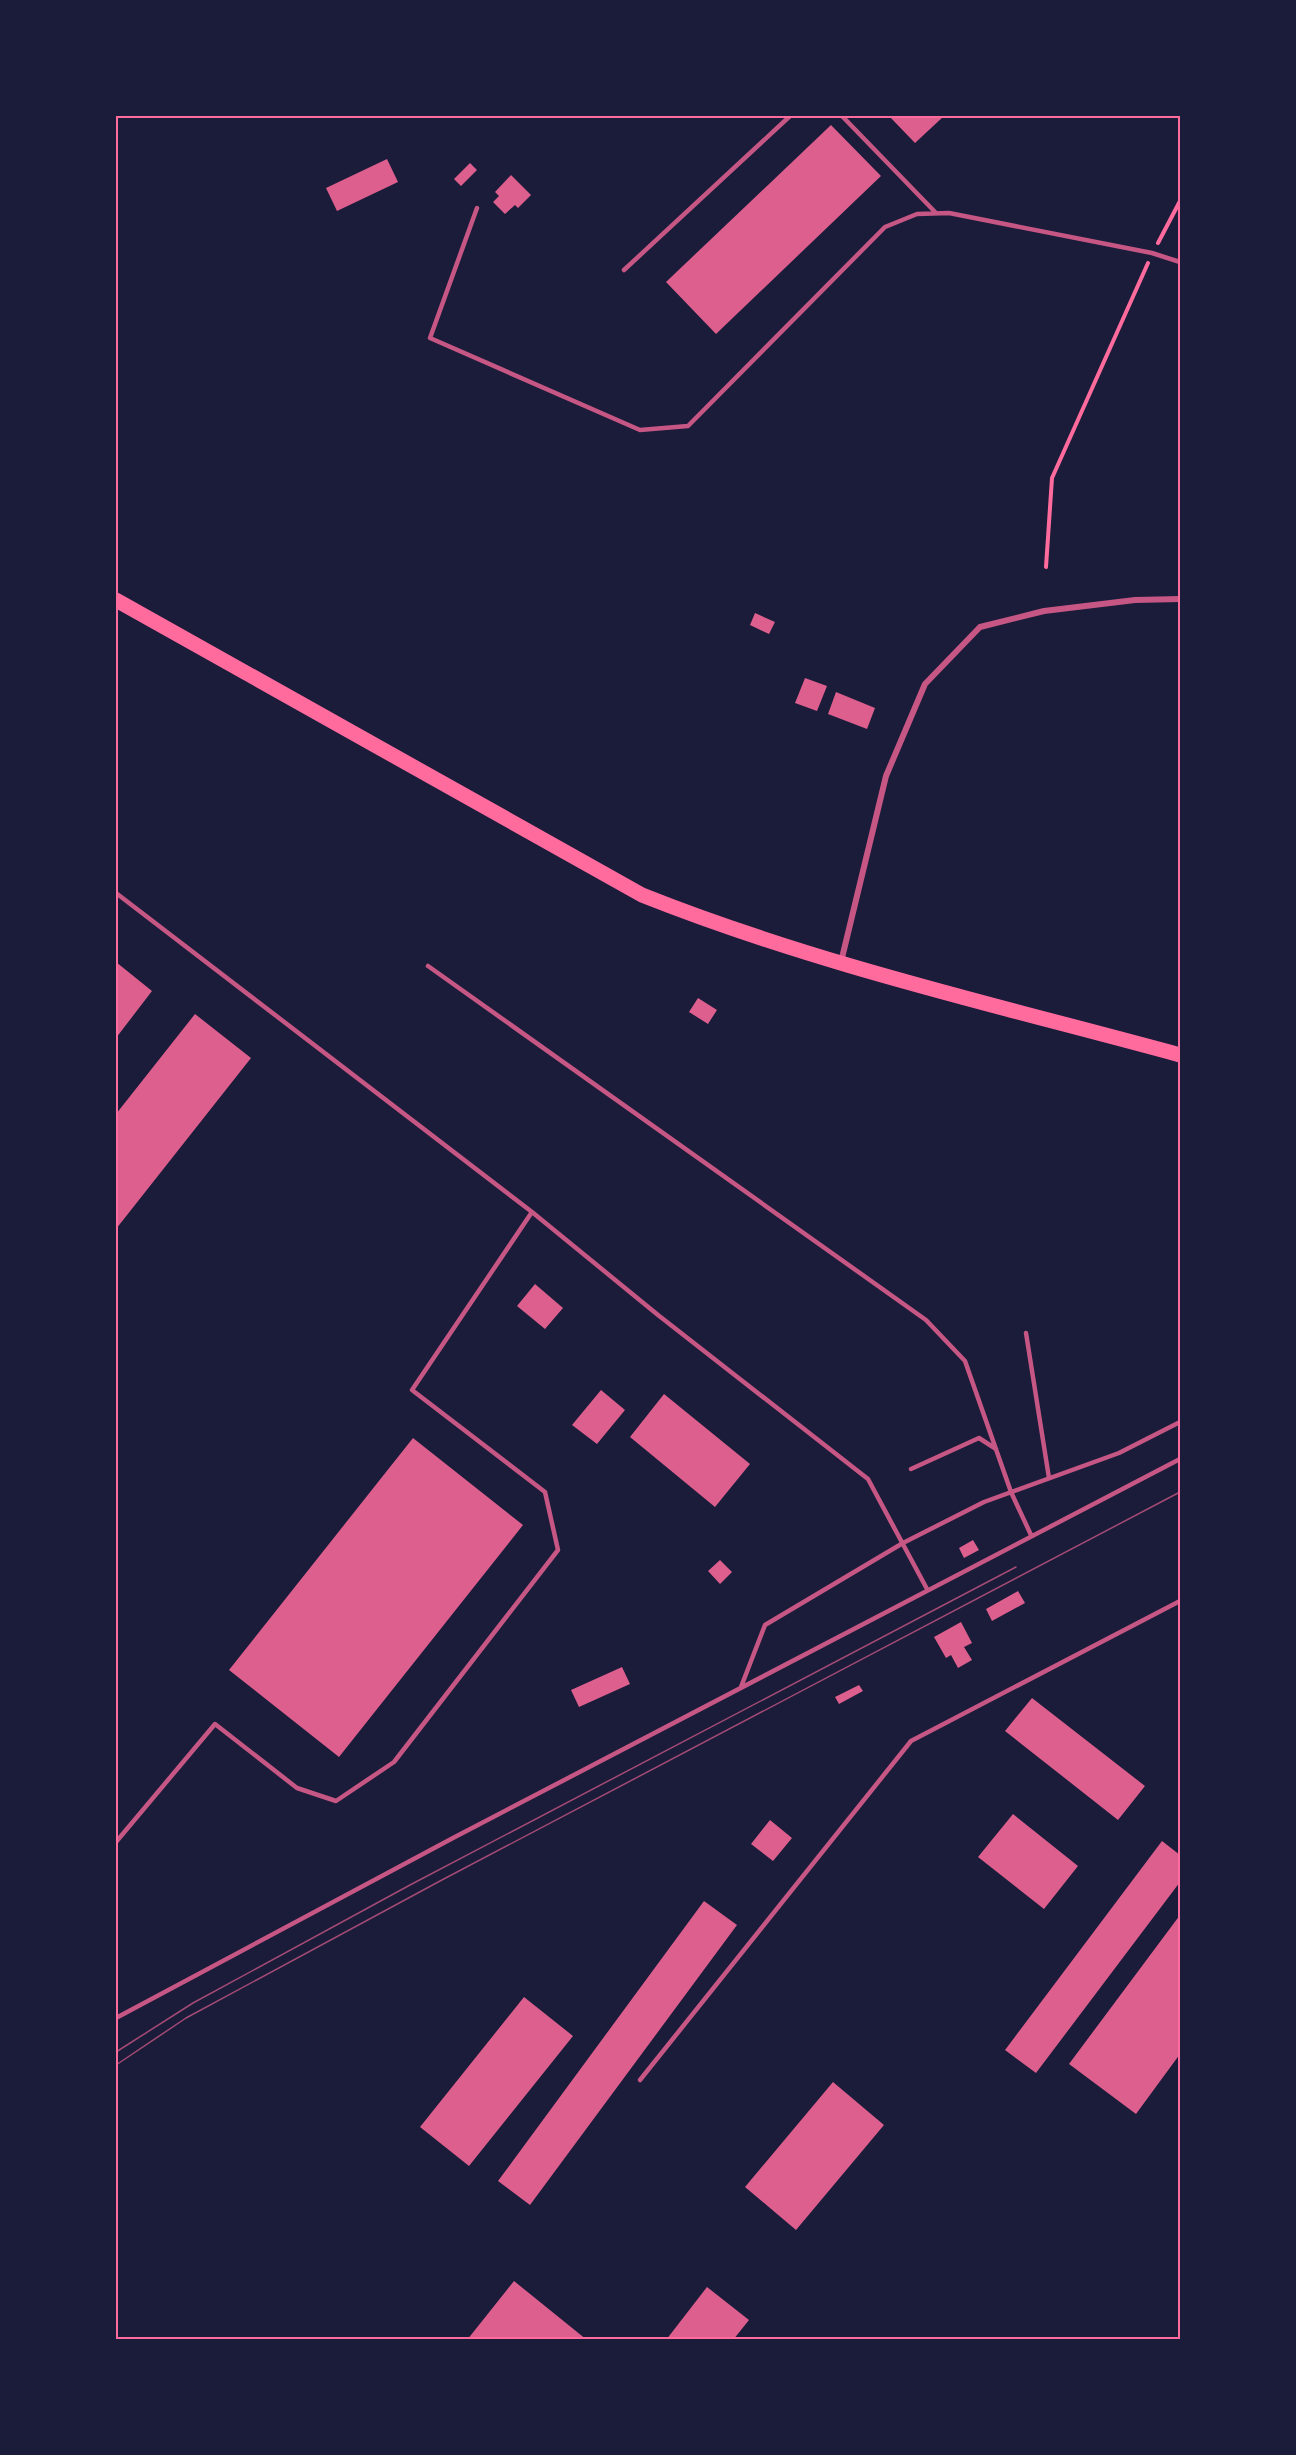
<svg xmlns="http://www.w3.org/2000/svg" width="1296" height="2455" font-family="Barlow,sans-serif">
  <rect width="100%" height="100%" fill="#1b1b3a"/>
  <path fill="#dd5f8e" d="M889 116H944L915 143Z
    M831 125 881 176 716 334 666 282Z
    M387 159 398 182 337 211 326 188Z
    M470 163 477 170 461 186 454 179Z
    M511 175 531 195 518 208 515 205 505 214 493 202 499 196 495 192Z
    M755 613 775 622 769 634 750 625Z
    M805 678 827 686 817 711 795 703Z
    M836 692 875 708 867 729 828 714Z
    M116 962 152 991 116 1038Z
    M698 998 717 1010 708 1024 689 1012Z
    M195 1014 251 1058 116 1229V1114Z
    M535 1284 563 1308 545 1329 517 1306Z
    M601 1390 625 1410 597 1444 572 1425Z
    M664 1394 750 1464 715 1507 630 1437Z
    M413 1438 523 1525 339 1757 229 1670Z
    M973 1540 979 1550 964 1558 959 1548Z
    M720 1560 732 1572 720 1584 708 1571Z
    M1018 1591 1025 1603 992 1621 986 1609Z
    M961 1622 972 1643 964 1647 972 1660 958 1668 951 1655 946 1658 934 1637Z
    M622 1667 630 1684 579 1707 571 1690Z
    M859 1685 863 1691 839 1704 835 1697Z
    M1032 1698 1145 1786 1118 1820 1005 1731Z
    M1013 1814 1078 1866 1044 1909 978 1857Z
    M770 1820 792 1838 773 1861 751 1844Z
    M1162 1841 1180 1855V1882L1036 2073 1005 2050Z
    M704 1901 737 1925 530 2205 498 2181Z
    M1180 1915V2054L1136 2114 1069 2064Z
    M524 1997 573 2036 469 2166 420 2127Z
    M833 2082 884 2125 796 2230 745 2187Z
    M514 2281 587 2340H467Z
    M707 2287 749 2320 733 2340H666Z"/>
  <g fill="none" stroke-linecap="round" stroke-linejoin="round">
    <path stroke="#ff6b9d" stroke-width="4" d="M1158 243 1180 201
      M1046 567 1052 478 1148 263"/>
    <path stroke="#c65784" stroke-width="4.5" d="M842 116 936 213
      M477 208 430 338 640 430 688 426 885 227 917 214 949 213 1152 253 1180 262
      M624 270 790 116
      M116 893 532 1212 658 1315 868 1479 927 1589
      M428 966 926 1320 965 1361 1011 1492 1031 1535
      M1026 1333 1049 1478
      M911 1469 979 1438 996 1449
      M741 1687 765 1625 903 1543 984 1502 1119 1453 1180 1422
      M116 1842 215 1724 297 1788 336 1801 394 1762 558 1550 545 1492 412 1390 532 1212
      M116 2018 453 1838 1180 1459
      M640 2080 911 1741 1180 1601"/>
    <path stroke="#c65784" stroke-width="6" d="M841 962 886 776 925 684 980 627 1044 611 1135 600 1180 599"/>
    <path stroke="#ff6b9d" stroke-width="15" d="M116 600 642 895C815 964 1000 1006 1180 1055"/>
    <path stroke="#a44b75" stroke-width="1.5" d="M116 2052 193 2003 410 1885 1016 1567
      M116 2065 186 2018 440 1881 1180 1492"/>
  </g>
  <rect width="1296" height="2455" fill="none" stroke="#1b1b3a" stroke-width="234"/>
  <rect x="117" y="117" width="1062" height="2221" fill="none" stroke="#ff6b9d" stroke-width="2"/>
</svg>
